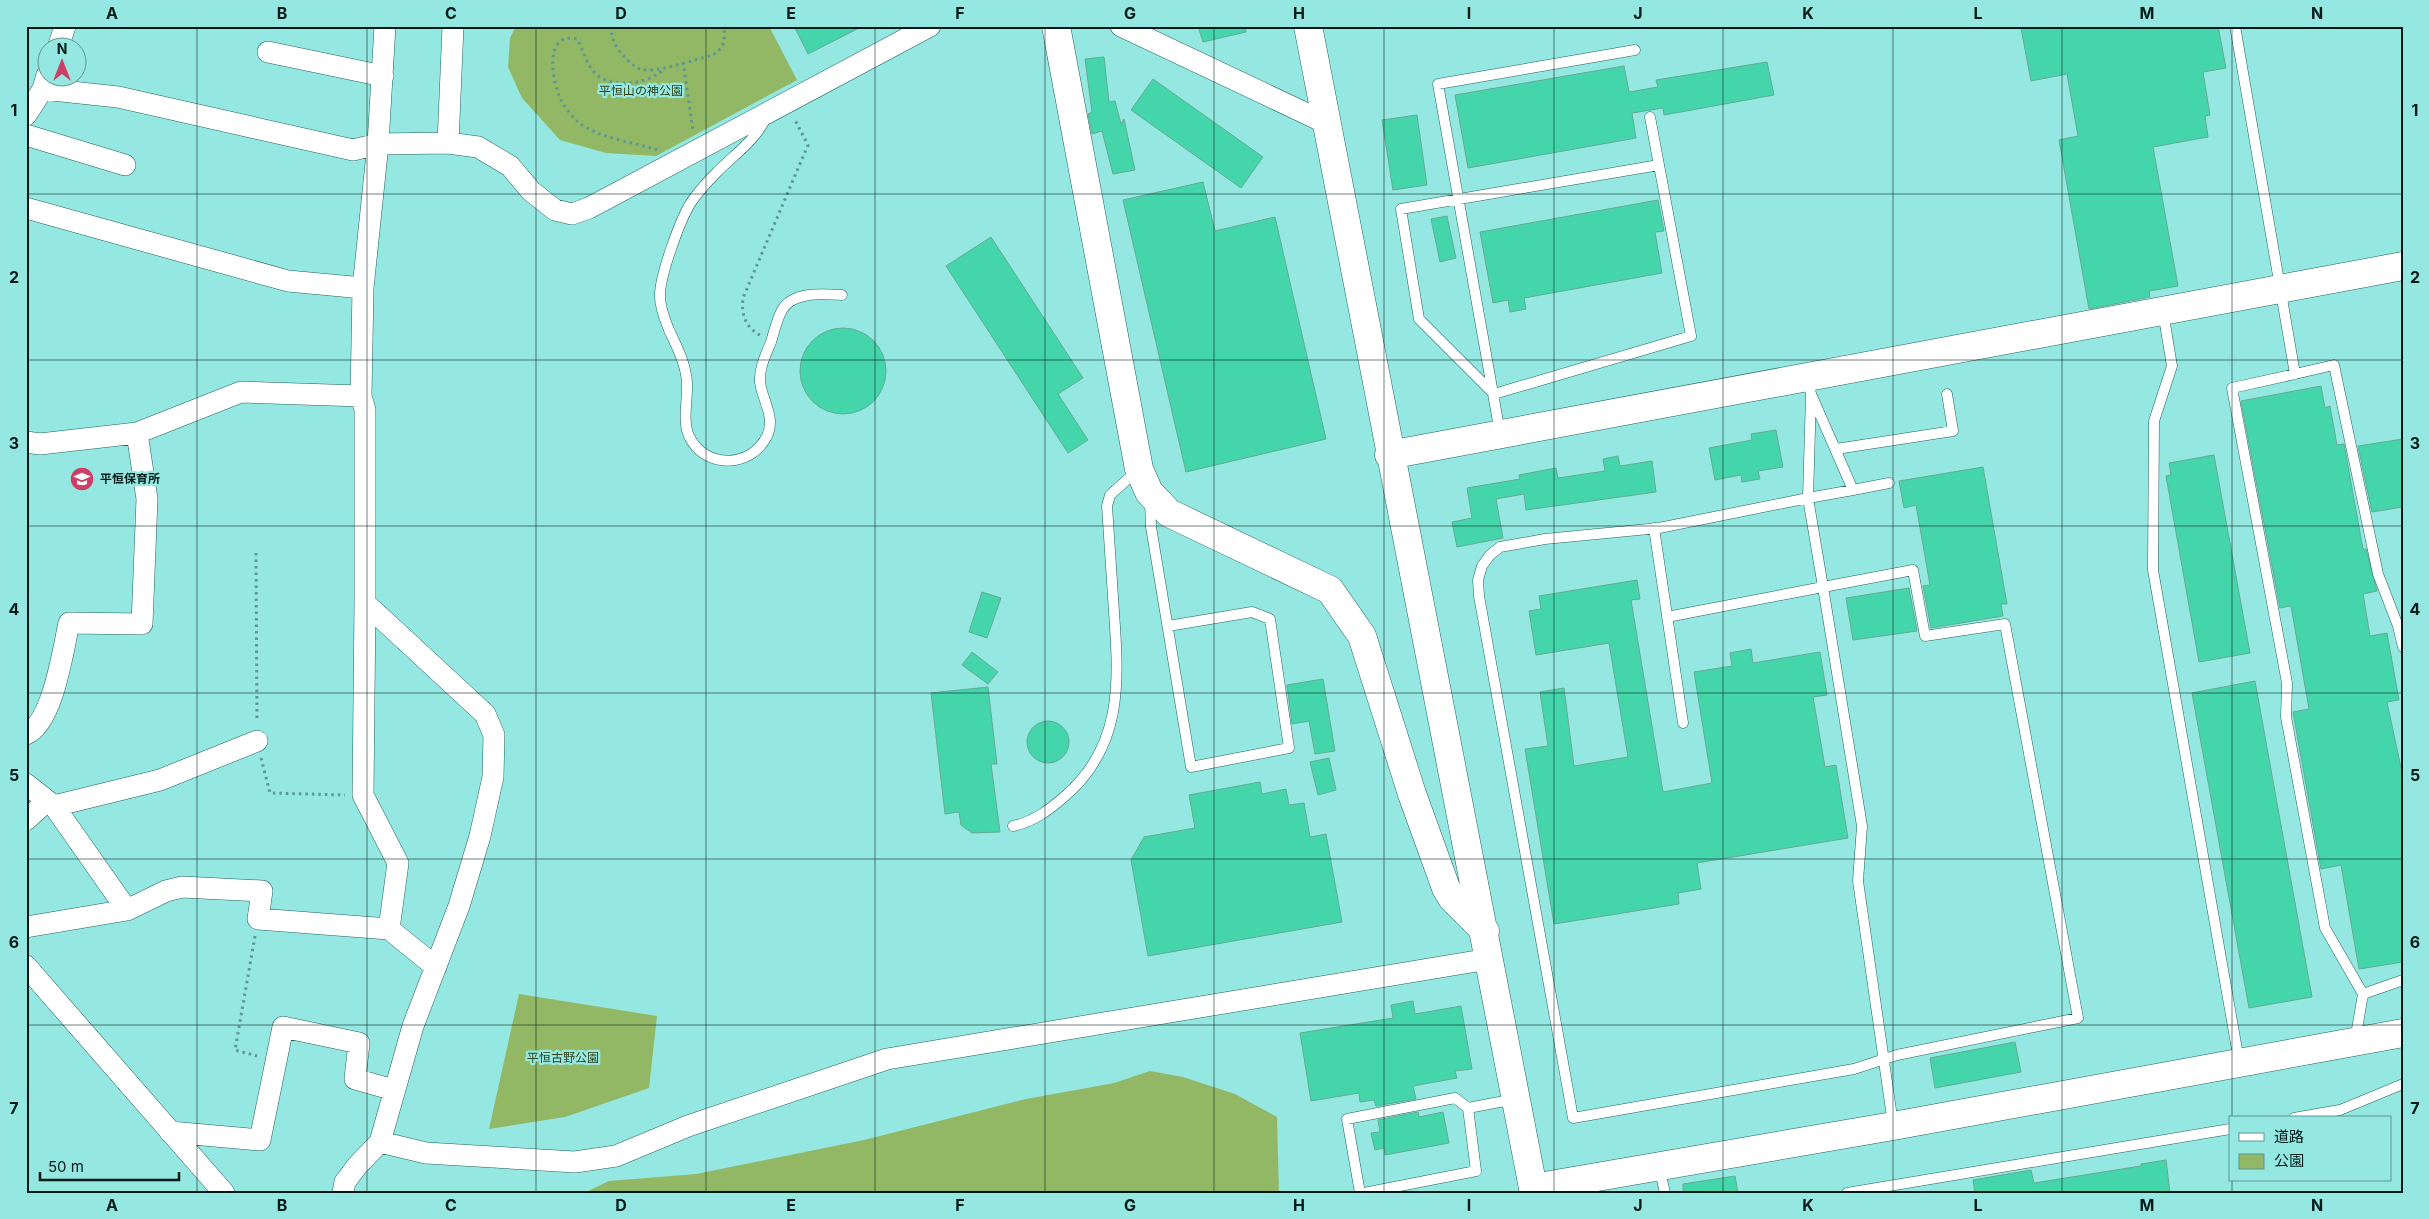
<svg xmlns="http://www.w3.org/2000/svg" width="2429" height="1219" font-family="Inter,'Noto Sans JP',sans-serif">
  <rect width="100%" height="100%" fill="#95e8e1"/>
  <path fill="#93b865" d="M516 26H769L797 80 656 156 606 153 560 140 522 98 508 67 510 38Z
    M519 994 657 1016 649 1088 565 1117 489 1129Z
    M1150 1071 1183 1077 1235 1094 1277 1117 1279 1193H584L609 1181 696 1174 864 1140 1026 1099 1114 1083Z"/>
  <path fill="#45d5aa" stroke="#64ab92" d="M794 26H863L808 54Z
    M1198 26H1245L1246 32 1203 42Z
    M2031 26H2218L2226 68 2203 72 2210 115 2205 116 2208 137 2153 147 2178 286 2149 291 2150 297 2089 309 2059 140 2078 136 2067 74 2031 81 2021 28Z
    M1104 57 1109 102 1115 101 1121 124 1124 119 1135 170 1113 174 1102 131 1092 134 1088 114 1092 112 1085 59Z
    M1767 62 1774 95 1664 115 1663 108 1632 113 1636 138 1468 168 1455 95 1624 66 1629 92 1658 87 1656 80Z
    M1153 79 1263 157 1241 188 1131 110Z
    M1417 115 1427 185 1393 190 1382 120Z
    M1203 182 1215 231 1275 217 1326 439 1186 472 1123 200Z
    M1658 200 1664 231 1655 232 1662 273 1524 298 1526 309 1510 312 1508 300 1493 303 1480 232Z
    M1447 216 1456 258 1440 262 1431 219Z
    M991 237 1083 378 1058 394 1088 440 1068 453 946 266Z
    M800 371a43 43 0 1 1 86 0a43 43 0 1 1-86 0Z
    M2321 386 2325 408 2330 406 2337 445 2344 444 2363 549H2366L2377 591 2363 594 2370 636 2387 633 2399 700 2387 702 2403 777V962L2359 969 2341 865 2321 869 2293 712 2309 709 2291 606 2280 608 2241 401Z
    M1776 430 1783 467 1758 471 1760 479 1742 482 1741 475 1715 480 1709 448 1752 440 1751 434Z
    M2403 439V507L2372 512 2358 446Z
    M2214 455 2250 653 2199 662 2166 476 2171 475 2169 463Z
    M1618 456 1620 466 1652 461 1656 492 1526 510 1524 494 1496 499 1503 538 1457 547 1452 522 1472 518 1467 488 1520 479 1519 475 1556 468 1558 478 1605 471 1603 459Z
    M1983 467 2007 604H2001L2003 616 1931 628 1923 586 1930 585 1916 505 1904 508 1899 481Z
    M1637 580 1640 599 1631 600 1663 792 1712 783 1694 672 1732 666 1730 653 1751 649 1753 663 1820 652 1827 695 1813 697 1825 767 1836 765 1848 838 1697 863 1701 889 1678 893 1679 904 1554 924 1525 749 1548 746 1540 692 1564 688 1574 766 1628 757 1609 643 1536 655 1529 611 1541 609 1539 596Z
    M1909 588 1917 631 1853 640 1846 598Z
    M982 592 1001 598 987 638 969 632Z
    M972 652 998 672 988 684 962 665Z
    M1323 679 1335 751 1315 754 1309 721 1292 724 1287 685Z
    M2255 681 2312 997 2249 1008 2192 693Z
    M988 687 997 764H991L1000 832 972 833 961 825 959 812 945 814 931 693Z
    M1027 742a21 21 0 1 1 42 0a21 21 0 1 1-42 0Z
    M1329 758 1336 790 1318 795 1310 762Z
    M1260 782 1262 794 1286 789 1289 805 1304 803 1310 837 1326 834 1342 922 1148 956 1131 860 1144 837 1195 828 1189 795Z
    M1413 1001 1415 1014 1461 1006 1472 1069 1455 1071 1457 1078 1413 1086 1416 1099 1376 1106 1374 1100 1360 1102 1359 1093 1311 1101 1300 1033 1393 1018 1391 1005Z
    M2015 1042 2021 1072 1935 1088 1930 1058Z
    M1418 1112 1419 1117 1443 1112 1449 1143 1385 1155 1384 1148 1375 1150 1371 1133 1380 1132 1378 1120Z
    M2166 1160 2170 1193H1975L1973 1180 2031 1170 2034 1183 2141 1166V1164Z
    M1735 1176 1738 1193H1683V1184Z"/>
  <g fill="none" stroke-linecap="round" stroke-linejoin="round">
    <g stroke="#21625e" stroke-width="11">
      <path id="lane" d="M2235 26 2295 374 2232 388 2287 683 2286 717 2325 928 2363 994 2355 1041
        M767 116C756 140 735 154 717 172 708 181 699 191 692 201 681 217 659 277 660 297 660 308 665 320 669 330 677 347 686 364 687 383 688 399 682 420 689 436 704 469 751 469 767 436 776 417 762 400 760 382 759 368 766 354 771 342 774 332 777 319 782 310 793 291 824 294 842 295
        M1650 117 1691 336 1494 394 1419 319 1401 209 1659 165
        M2163 312 2172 366 2154 421 2153 570 2239 1061
        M2295 374 2334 365 2378 574 2398 626 2403 647
        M1808 378 1811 394 1808 498 1659 528 1545 539 1500 547 1490 555 1482 566 1478 580 1479 596 1573 1118 1854 1069 1897 1055 2078 1018 2005 624 1925 636 1913 570 1823 587 1808 498 1853 490 1811 394
        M1500 433 1438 84 1635 50
        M1836 449 1953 431 1947 394
        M1853 490 1889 483
        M1150 501 1151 527 1191 767 1289 748 1270 619 1252 612 1168 626
        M1654 528 1683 723
        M1667 617 1823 587 1862 826 1858 881 1893 1124
        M1013 826C1033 822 1049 810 1064 797 1123 747 1119 682 1114 612 1112 577 1109 541 1107 506L1110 495 1138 470
        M2363 994 2403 980
        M1468 1108 1515 1099
        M2294 1118 2340 1110 2403 1084
        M1659 1167 1665 1193
        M1360 1193 1347 1119 1455 1098 1468 1108 1476 1171 1364 1193
        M1847 1193 2230 1129"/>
    </g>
    <g stroke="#21625e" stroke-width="22">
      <path id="street" d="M1121 26 1326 123
        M58 48 65 26
        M268 52 383 76
        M43 89 118 97 353 150 378 144 448 143 478 147 510 166 531 191 555 210 572 214 589 208 930 26
        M26 115 43 89 47 75
        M26 135 125 165
        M448 143 453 26
        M26 208 288 281 363 288
        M26 442 40 444 137 433 241 392 361 396
        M26 734C53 723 63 650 69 623L142 624 147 499 137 433
        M26 784 54 806 127 910 26 927
        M54 806 160 780 257 741
        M26 820 47 801
        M127 910 166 891 182 887 262 891 258 919 389 929 398 863 363 795 365 603
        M389 929 436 967
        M26 966 224 1193
        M170 1132 260 1140 283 1027 359 1043 355 1079 394 1090
        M380 1142 426 1153 575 1162 616 1156 688 1126 887 1059 1489 959
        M343 1193 345 1182 357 1166 380 1142 413 1026 459 906 480 836 493 777 494 735 485 714 365 603V410L361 396 363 288 378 144 385 26"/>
    </g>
    <g stroke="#21625e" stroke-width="29">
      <path id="secondary" d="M1056 26 1139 469 1149 492 1169 513 1330 590 1362 636 1412 794 1446 888 1452 898 1485 931
        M1308 26 1534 1193
        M1389 455 2403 266
        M1533 1188 1893 1126 2403 1033"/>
    </g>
    <path stroke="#5c9994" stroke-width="3" stroke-dasharray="2.5 4" stroke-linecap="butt" d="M611 26C611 38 615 46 622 54 627 60 633 66 640 69 655 74 696 59 713 55 725 47 725 40 724 26
      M683 62 693 130
      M657 150C634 142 596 138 577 121 572 116 564 107 561 100 552 82 543 31 577 39 584 50 586 65 596 74 613 89 651 84 665 68
      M760 335C745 327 741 314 743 298L808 145 795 120
      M256 553 257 722
      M261 758 270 793 345 795
      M255 936 235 1050 257 1056"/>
    <use href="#lane" stroke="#fff" stroke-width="10"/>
    <use href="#street" stroke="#fff" stroke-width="21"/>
    <use href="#secondary" stroke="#fff" stroke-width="28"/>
  </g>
  <path fill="none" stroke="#011a18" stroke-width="1" stroke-opacity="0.55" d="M197 26V1193M367 26V1193M536 26V1193M706 26V1193M875 26V1193M1045 26V1193M1214 26V1193M1384 26V1193M1554 26V1193M1723 26V1193M1893 26V1193M2062 26V1193M2232 26V1118M26 194H2403M26 360H2403M26 526H2403M26 693H2403M26 859H2403M26 1025H2403M2232 1180V1193"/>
  <defs>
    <g id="school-disc" transform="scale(1.25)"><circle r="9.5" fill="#ce3f65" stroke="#95e8e1"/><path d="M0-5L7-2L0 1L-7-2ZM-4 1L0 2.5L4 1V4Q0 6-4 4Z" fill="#fff"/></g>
  </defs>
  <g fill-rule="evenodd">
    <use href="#school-disc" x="82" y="479"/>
  </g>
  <g text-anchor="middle" stroke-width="4.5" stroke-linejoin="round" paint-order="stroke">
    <g font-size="12" fill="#304219" stroke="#95e8e1">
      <text x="641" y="95">平恒山の神公園</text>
      <text x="563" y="1062">平恒古野公園</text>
    </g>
    <g font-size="12" font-weight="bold" fill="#011a18" stroke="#95e8e1" text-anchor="start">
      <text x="100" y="483">平恒保育所</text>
    </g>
  </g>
  <rect width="2429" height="1219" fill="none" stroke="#95e8e1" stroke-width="55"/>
  <rect x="2229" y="1116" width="162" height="65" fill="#95e8e1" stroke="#5a9691"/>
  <rect x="2239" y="1133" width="25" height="8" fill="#ffffff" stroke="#5a9691"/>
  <text x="2274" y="1142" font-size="15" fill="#011a18">道路</text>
  <rect x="2239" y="1154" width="25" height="15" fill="#93b865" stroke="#5a9691"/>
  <text x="2274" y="1166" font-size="15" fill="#011a18">公園</text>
  <g transform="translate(62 62)"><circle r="24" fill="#95e8e1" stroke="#5a9691"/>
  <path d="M0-4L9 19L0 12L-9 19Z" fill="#ce3f65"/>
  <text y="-8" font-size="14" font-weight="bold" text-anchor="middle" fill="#011a18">N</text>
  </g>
  <path d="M40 1172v8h139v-8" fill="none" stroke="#011a18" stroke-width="2.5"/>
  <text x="48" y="1172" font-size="15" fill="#011a18" stroke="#95e8e1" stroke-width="4" paint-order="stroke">50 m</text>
  <rect x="28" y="28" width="2374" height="1164" fill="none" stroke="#011a18" stroke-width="2"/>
  <g font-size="16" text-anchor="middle" font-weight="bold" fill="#011a18">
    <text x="112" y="19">A</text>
    <text x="282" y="19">B</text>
    <text x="451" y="19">C</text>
    <text x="621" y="19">D</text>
    <text x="791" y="19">E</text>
    <text x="960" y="19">F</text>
    <text x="1130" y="19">G</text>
    <text x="1299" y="19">H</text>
    <text x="1469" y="19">I</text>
    <text x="1638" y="19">J</text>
    <text x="1808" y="19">K</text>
    <text x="1978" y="19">L</text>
    <text x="2147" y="19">M</text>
    <text x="2317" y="19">N</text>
    <text x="14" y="116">1</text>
    <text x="2415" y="116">1</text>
    <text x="14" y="283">2</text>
    <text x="2415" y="283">2</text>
    <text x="14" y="449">3</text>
    <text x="2415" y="449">3</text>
    <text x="14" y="615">4</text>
    <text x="2415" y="615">4</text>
    <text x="14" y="781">5</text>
    <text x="2415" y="781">5</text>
    <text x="14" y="948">6</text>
    <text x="2415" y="948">6</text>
    <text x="14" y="1114">7</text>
    <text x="2415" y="1114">7</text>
    <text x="112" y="1211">A</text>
    <text x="282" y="1211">B</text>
    <text x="451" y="1211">C</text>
    <text x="621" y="1211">D</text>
    <text x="791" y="1211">E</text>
    <text x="960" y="1211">F</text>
    <text x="1130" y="1211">G</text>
    <text x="1299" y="1211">H</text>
    <text x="1469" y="1211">I</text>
    <text x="1638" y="1211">J</text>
    <text x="1808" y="1211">K</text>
    <text x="1978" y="1211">L</text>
    <text x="2147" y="1211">M</text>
    <text x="2317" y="1211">N</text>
  </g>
</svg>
